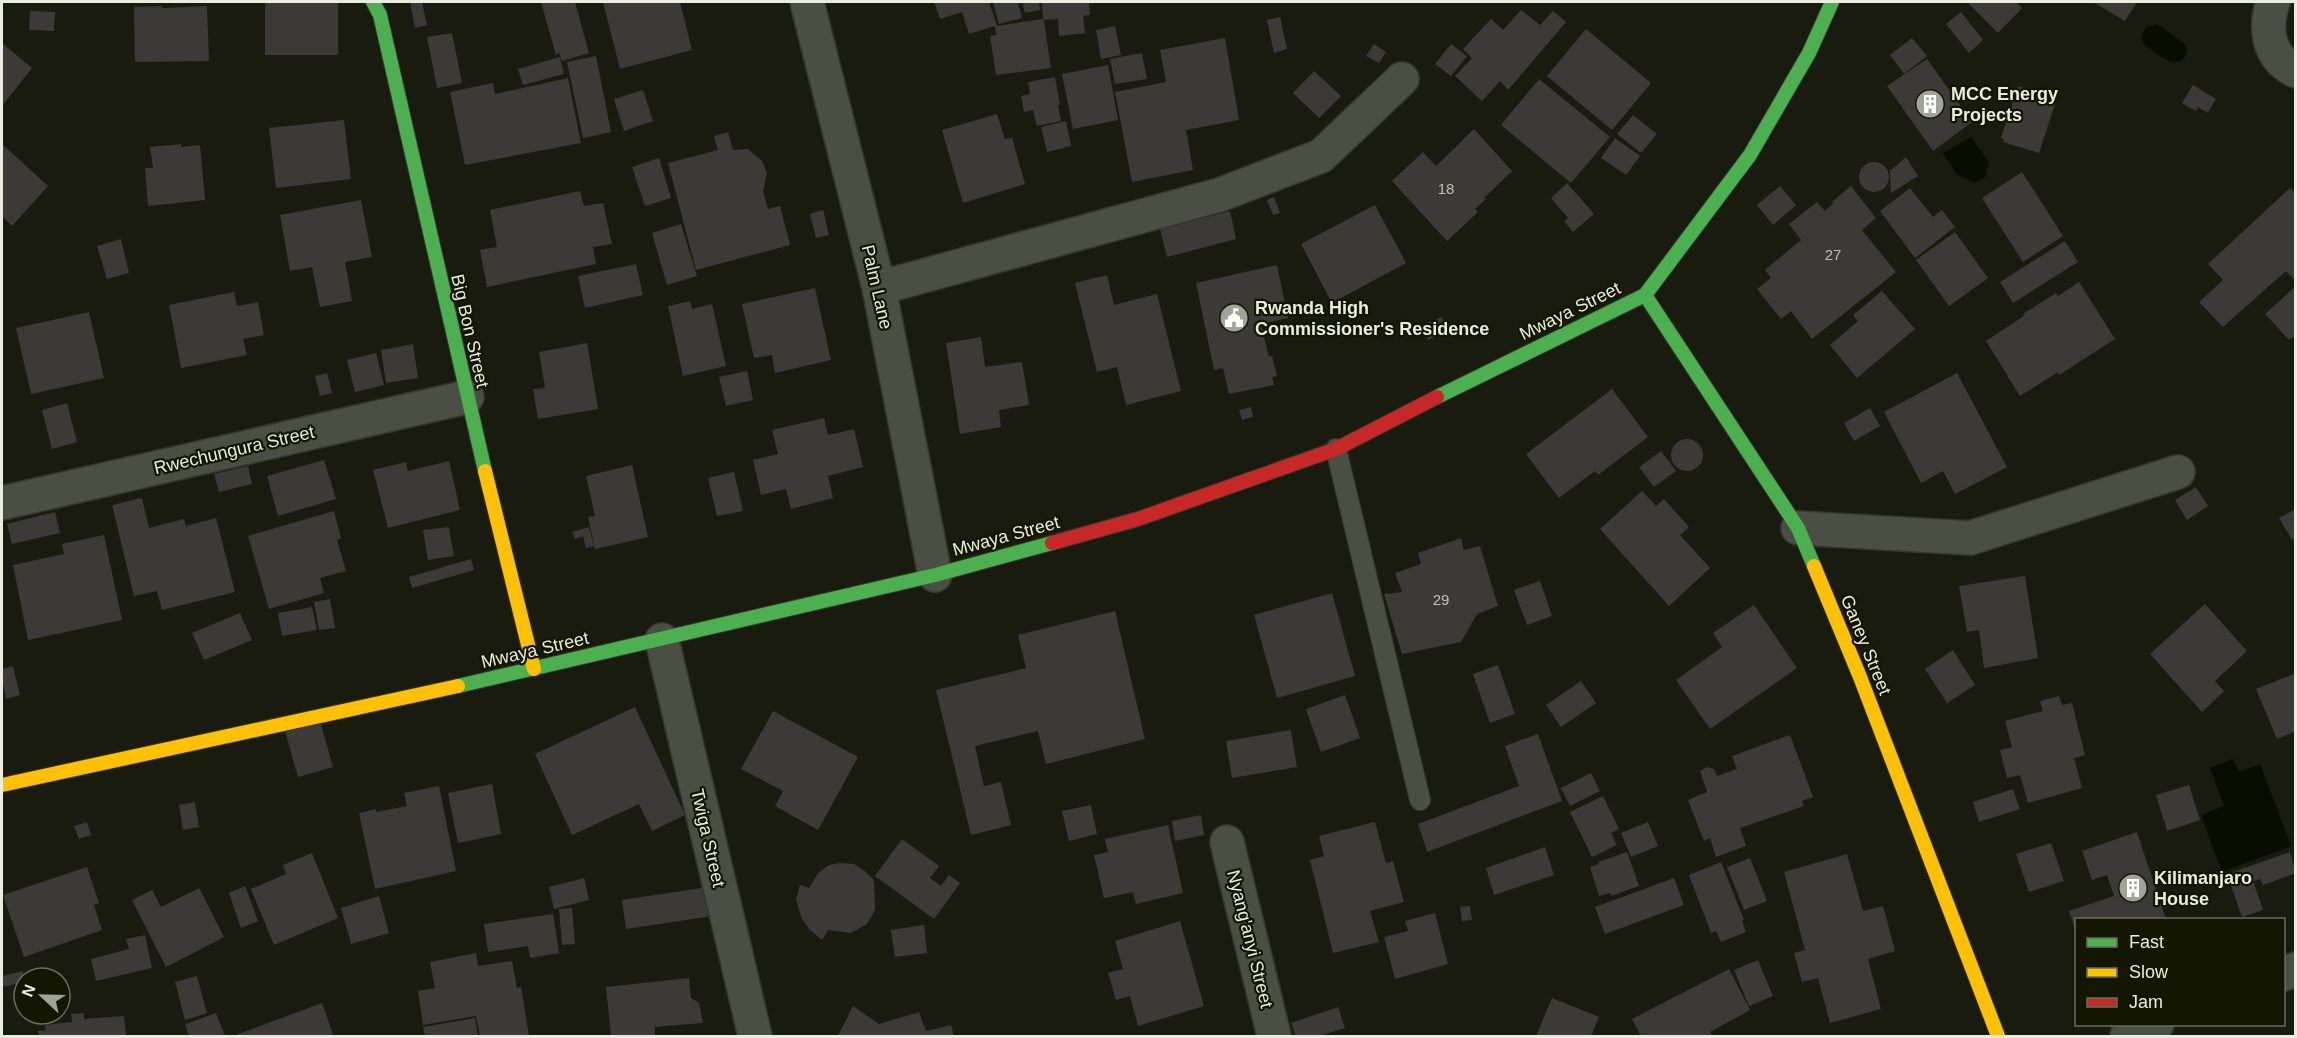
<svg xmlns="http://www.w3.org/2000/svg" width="2297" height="1038" font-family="Arial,sans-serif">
  <rect width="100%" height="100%" fill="#181b0e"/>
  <path fill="#090c01" d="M2157 24 2185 44 2187 52C2180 70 2165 60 2154 52 2151 49 2145 46 2143 42 2140 37 2143 32 2146 28Z
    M1971 137 1989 162 1985 177 1974 183 1957 175 1943 153Z
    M2233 759 2239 772 2260 764 2291 846 2222 872 2201 815 2224 806 2210 768Z"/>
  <path fill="#3c3a36" d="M265 2H338V55H265Z
    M410 2H422L427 25 415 28Z
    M541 2H575L589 53 562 61 559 53 556 55Z
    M603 2H680L692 50 620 69Z
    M934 2H989L997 26 1042 19 1044 21 1051 68 996 75 990 36 996 35 995 26 969 34 962 12 940 19Z
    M993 2H1018L1022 18 999 24Z
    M1022 2H1039L1040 10 1025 13Z
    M1042 2H1089L1090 15 1083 16 1085 33 1059 36 1058 19 1043 20Z
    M1967 2H2016L2022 8 1998 33Z
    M2093 2H2137L2125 21Z
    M162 6V8L207 6 209 61 135 62 134 7Z
    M1521 10 1540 25 1553 11 1566 22 1508 90 1500 81 1482 101 1455 76 1472 58 1463 49 1491 19 1503 30Z
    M30 11 55 12 54 31 29 30Z
    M1961 12 1983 40 1969 53 1946 24Z
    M1280 17 1287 49 1274 53 1267 20Z
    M1115 26 1121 55 1101 59 1096 30Z
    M1586 29 1651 83 1612 130 1547 76Z
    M452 33 462 83 437 88 427 37Z
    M1225 38 1239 120 1186 130 1193 170 1132 182 1115 92 1166 82 1160 50Z
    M1912 38 1927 56 1904 74 1890 55Z
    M2 43 32 68 2 106Z
    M1374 44 1386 52 1379 63 1366 56Z
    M1451 44 1467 56 1451 76 1435 64Z
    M1142 53 1147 79 1115 84 1110 59Z
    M596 56 611 132 583 138 567 62Z
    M560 57 564 74 523 85 518 69Z
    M1927 59 1972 122 1933 151 1887 86Z
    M1108 65 1118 120 1073 129 1062 74Z
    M1314 71 1341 96 1319 118 1293 93Z
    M1055 77 1060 105H1058L1061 121 1037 126 1033 110 1024 112 1021 96 1030 94 1028 82Z
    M568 78 581 143 465 165 450 92 493 83 495 94Z
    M1539 79 1610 137 1571 183 1501 125Z
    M2193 85 2216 99 2208 113 2198 107 2196 111 2182 103Z
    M2018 86 2057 98 2039 153 2003 142 2004 139 2001 138Z
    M643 90 653 121 624 131 614 99Z
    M997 114 1005 139 1012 138 1025 184 963 203 942 130Z
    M1633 115 1657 134 1641 153 1617 134Z
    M344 120 351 179 276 188 269 128Z
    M1066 121 1071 146 1047 152 1041 127Z
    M1474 129 1512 171 1484 198 1486 199 1475 209 1478 212 1447 241 1392 181 1423 152 1436 166Z
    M728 132 733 150 748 149 762 161 767 173 763 191 768 209 780 206 790 245 696 270 668 163 718 150 714 136Z
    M1615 138 1640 156 1626 175 1601 158Z
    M2 144 48 186 12 226 2 216Z
    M181 144V147L200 145 205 200 148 206 145 168H153L150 147Z
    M1906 157 1918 176 1891 193 1890 171Z
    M659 158 671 198 645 206 632 167Z
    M1859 177a15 15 0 1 1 30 0a15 15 0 1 1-30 0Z
    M2022 172 2063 236 2023 262 1982 198Z
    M1567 183 1594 214 1573 232 1564 221 1568 218 1551 198Z
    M1780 186 1796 205 1773 225 1757 205Z
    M1851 186 1876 218 1862 230 1896 272 1812 339 1791 311 1781 319 1757 289 1771 278 1765 270 1801 240 1789 224 1817 202 1825 211 1833 204 1832 202Z
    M1910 188 1933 217 1942 210 1955 227 1915 258 1880 211Z
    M2290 188 2296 194V281L2286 271 2223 327 2199 302 2223 280 2208 264Z
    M580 191 584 206 603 203 612 244 593 247 596 264 487 287 480 250 497 247 490 210Z
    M1274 197 1280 213 1273 215 1267 200Z
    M361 200 372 257 345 262 352 301 320 307 312 267 290 271 280 215Z
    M1375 205 1406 263 1332 303 1301 244Z
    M823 210 829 235 816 238 810 214Z
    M1230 211 1236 239 1167 257 1160 229Z
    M681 224 697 276 667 285 652 233Z
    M1955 232 1988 278 1949 306 1916 260Z
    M121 239 129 273 107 279 97 246Z
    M2065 241 2078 262 2013 303 2000 282Z
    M636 264 643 295 585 308 578 276Z
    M1277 265 1288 318 1261 324 1269 357 1272 356 1277 376 1272 377 1274 385 1229 394 1223 368 1214 370 1196 283Z
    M1107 275 1114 305 1157 294 1181 391 1126 405 1117 367 1097 372 1075 283Z
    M2079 282 2115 339 2059 375 2058 372 2020 396 1986 341 2024 316 2023 314 2056 293 2058 296Z
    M2296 286V335L2289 340 2265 314Z
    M815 288 831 360 775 373 772 355 754 358 742 304Z
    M1882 291 1915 329 1857 378 1830 345 1858 321 1853 315Z
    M234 292 237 306 258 302 264 335 243 339 247 355 181 368 169 305Z
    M690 301 692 309 712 304 726 366 683 376 668 306Z
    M89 312 104 378 31 394 16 328Z
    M1442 317 1447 332 1428 340 1422 325Z
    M981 337 985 367 1022 362 1029 405 999 410 1001 427 960 434 946 343Z
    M587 343 598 409 538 419 533 389 545 388 539 352Z
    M413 344 418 378 386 383 381 350Z
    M376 353 384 385 355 392 347 360Z
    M747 371 753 400 726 406 719 377Z
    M327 373 332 393 320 396 315 376Z
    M1957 373 2007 467 1955 494 1943 471 1921 483 1884 412Z
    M1612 389 1648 437 1598 475 1595 471 1559 498 1526 454Z
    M67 403 77 442 52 449 42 410Z
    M1251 407 1253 417 1242 420 1239 410Z
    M1870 408 1880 426 1854 441 1844 423Z
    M824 418 828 435 854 429 863 467 828 476 833 498 791 509 786 489 761 495 753 460 778 454 772 430Z
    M1671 455a16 16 0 1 1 32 0a16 16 0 1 1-32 0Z
    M1661 451 1676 471 1654 487 1639 467Z
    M324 460 336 499 278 516 267 476Z
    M449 461 460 510 388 528 373 470 406 462 408 471Z
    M632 465 648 537 595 549 588 517 595 516 586 476Z
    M248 466 252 484 219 492 214 474Z
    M734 472 743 511 717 516 708 478Z
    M2196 487 2208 506 2187 520 2175 500Z
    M1642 491 1656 506 1664 499 1689 527 1680 535 1710 568 1669 606 1600 529Z
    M142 498 149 528 184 519 186 526 216 518 235 592 162 610 157 591 134 596 112 505Z
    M2296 509V538L2292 540 2279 518Z
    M334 511 341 538 337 540 346 571 320 578 324 593 269 609 248 536Z
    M55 512 60 533 12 544 7 524Z
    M449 527 454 556 428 560 423 530Z
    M589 527 594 546 586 548 583 536 575 539 572 532Z
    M104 535 122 620 28 640 13 565 64 554 62 544Z
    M1461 538 1464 550 1480 546 1498 606 1477 614 1461 642 1402 654 1384 594 1402 592 1395 573 1421 564 1418 553Z
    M471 559 474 570 412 588 409 577Z
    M2025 576 2038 658 1984 668 1979 630 1967 632 1959 586Z
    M1540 581 1552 616 1527 625 1514 590Z
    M1332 593 1355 676 1277 698 1254 615Z
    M330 599 335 628 319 630 314 602Z
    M2205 604 2247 651 2215 681 2224 691 2202 712 2150 654Z
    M1754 605 1797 668 1710 729 1676 680 1722 647 1713 633Z
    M312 607 317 630 282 636 278 613Z
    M1115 611 1145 739 1046 764 1038 731 975 746 984 786 1001 782 1011 825 971 835 936 690 1026 668 1018 635Z
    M240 613 252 640 204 660 192 633Z
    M1953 650 1975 685 1947 703 1925 669Z
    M1498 665 1515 714 1490 723 1473 674Z
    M13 666 20 695 6 699 2 679V669Z
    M2296 673V731L2277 739 2256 689Z
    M1581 681 1596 703 1561 727 1546 705Z
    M1345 695 1360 738 1321 752 1306 709Z
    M2059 696 2062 705 2072 703 2085 755 2074 758 2082 788 2028 803 2020 775 2007 778 2000 750 2012 747 2005 721 2043 711 2040 701Z
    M635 707 685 815 652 831 639 804 572 835 535 754Z
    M773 711 858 757 818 830 775 806 783 791 741 769Z
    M320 721 333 767 298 777 285 731Z
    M1291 730 1297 767 1232 778 1226 741Z
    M1538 734 1562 801 1427 852 1418 824 1519 786 1505 746Z
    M1790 735 1813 797 1802 801 1804 806 1740 828 1746 846 1716 857 1710 838 1704 841 1688 800 1707 792 1700 771 1707 767 1714 769 1717 776 1737 769 1732 756Z
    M1591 773 1600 791 1570 806 1561 788Z
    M492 784 501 834 458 843 448 793Z
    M2189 785 2200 820 2167 831 2156 795Z
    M439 786 456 871 375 889 359 813 376 809V812L407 806 404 793Z
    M2013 789 2020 809 1979 822 1973 802Z
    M1603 796 1619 829 1611 833 1617 845 1592 857 1570 812Z
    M195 802 199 827 183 830 179 805Z
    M1091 805 1097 834 1069 841 1062 811Z
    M1201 815 1204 835 1175 841 1172 821Z
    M87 822 91 835 79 839 74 826Z
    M1375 822 1386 863 1393 861 1404 902 1370 911 1379 942 1333 953 1310 860 1324 856 1319 836Z
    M1648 822 1658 846 1631 857 1621 833Z
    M1168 825 1183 893 1136 904 1133 892 1104 898 1094 855 1108 852 1105 839Z
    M2137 832 2166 920H2076V931L2069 911 2114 896 2107 875 2092 880 2082 851Z
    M902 839 939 866 930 878 941 886 949 875 960 883 934 919 875 876Z
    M2051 843 2064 881 2029 892 2016 854Z
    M1545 847 1554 875 1494 895 1486 868Z
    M1627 852 1639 886 1611 896 1610 893 1599 896 1590 867 1599 864 1598 862Z
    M2290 852 2296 873 2263 885 2260 879 2253 881 2263 910 2242 917 2227 874Z
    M312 853 338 918 274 945 251 889 286 874 283 865Z
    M1847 854 1863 911 1883 906 1895 951 1868 959 1881 1009 1830 1023 1818 978 1802 982 1794 953 1805 950 1784 872Z
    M1750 858 1767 901 1744 910 1727 867Z
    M1721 862 1744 920 1742 921 1746 932 1721 942 1716 931 1711 933 1689 875Z
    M840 863 854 864 865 871 874 880 875 910 867 924 851 933 828 930 822 940 809 929 801 917 796 899 800 885 809 888 818 873 829 865Z
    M87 867 99 903 94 905 102 930 24 957 3 895Z
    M584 878 589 900 554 909 549 887Z
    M1674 878 1684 905 1605 934 1595 907Z
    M245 886 258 921 241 928 229 893Z
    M715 886 719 915 626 929 622 900Z
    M199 888 224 937 166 967 132 900 152 890 161 907Z
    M379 896 389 933 351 944 341 908Z
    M1470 906 1472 920 1462 921 1460 907Z
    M572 908 575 944 562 945 559 909Z
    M1435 913 1448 964 1395 979 1384 937 1408 931 1405 921Z
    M553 914 559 953 530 958 528 946 488 952 484 924Z
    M1180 921 1204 1006 1138 1026 1130 996 1116 1000 1108 973 1123 969 1115 941Z
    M924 925 927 953 895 957 891 930Z
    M145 935 152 968 96 981 91 959 129 949 126 939Z
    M476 953 478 966 512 961 517 988 521 987 529 1036H480L476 1016 423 1025 418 991 435 988 430 962Z
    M1758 960 1773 996 1749 1006 1734 970Z
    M1729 969 1750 1010 1710 1032 1713 1036H1641L1632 1019Z
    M23 971 24 982 2 987V976Z
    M197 976 207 1013 185 1020 175 982Z
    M689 978 691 998 699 1003 703 1023 655 1027V1036H611L606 987Z
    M1552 998 1599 1017 1591 1036H1536Z
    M322 1003 333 1034 328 1036H233Z
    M853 1006 879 1024 919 1012 926 1031 951 1025 954 1036H838Z
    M1338 1007 1345 1028 1319 1036H1296L1291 1023Z
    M84 1013V1019L124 1016 126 1036H39L38 1031 46 1030 45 1025 72 1022 71 1014Z
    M216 1013 225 1036H189L185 1024Z
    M475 1018 478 1036H425L423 1027Z"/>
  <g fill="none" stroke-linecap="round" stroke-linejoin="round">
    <g stroke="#35382f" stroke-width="22">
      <path id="lane" d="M1336 449 1420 800"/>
    </g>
    <g stroke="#35382f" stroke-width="36">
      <path id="street" d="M807 2 879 288 935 575
        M2273 2C2264 28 2268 58 2296 71
        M879 288 1219 195 1321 156 1402 79
        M2 503 467 397
        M1798 528 1970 538 2178 472
        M662 640 755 1036
        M1227 842 1274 1036
        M2284 974 2296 969
        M2127 1036 2157 1024"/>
    </g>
    <g stroke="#35382f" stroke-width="16">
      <path id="fast" d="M373 2 380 15 485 471
        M1645 295 1798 528 1814 566
        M1437 397 1645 295 1750 155 1809 53 1832 2
        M458 686 935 575 1052 543"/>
    </g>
    <g stroke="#35382f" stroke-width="16">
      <path id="slow" d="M485 471 534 669
        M1814 566 1860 677 1998 1036
        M2 785 458 686"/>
    </g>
    <g stroke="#35382f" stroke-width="16">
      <path id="jam" d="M1052 543 1138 519 1336 449 1437 397"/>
    </g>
    <use href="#lane" stroke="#4a4e43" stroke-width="20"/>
    <use href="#street" stroke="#4a4e43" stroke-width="33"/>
    <use href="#fast" stroke="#4caf50" stroke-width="14"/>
    <use href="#slow" stroke="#ffc107" stroke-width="14"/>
    <use href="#jam" stroke="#c62828" stroke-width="14"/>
  </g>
  <defs>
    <g id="building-disc" transform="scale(1.5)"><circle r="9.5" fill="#a0a495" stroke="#131702"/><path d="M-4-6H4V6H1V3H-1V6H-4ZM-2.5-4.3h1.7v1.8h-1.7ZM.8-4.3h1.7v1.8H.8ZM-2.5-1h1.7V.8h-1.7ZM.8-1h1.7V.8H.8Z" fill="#fff"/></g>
    <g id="civic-disc" transform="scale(1.5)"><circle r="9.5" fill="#a0a495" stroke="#131702"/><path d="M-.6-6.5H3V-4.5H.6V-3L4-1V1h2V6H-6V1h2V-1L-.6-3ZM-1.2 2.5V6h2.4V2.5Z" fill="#fff"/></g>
  </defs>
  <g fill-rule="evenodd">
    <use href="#building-disc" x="1930" y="104"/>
    <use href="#civic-disc" x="1234" y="318"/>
    <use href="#building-disc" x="2133" y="888"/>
  </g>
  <g text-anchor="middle" stroke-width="4.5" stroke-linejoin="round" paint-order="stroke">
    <g font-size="15" fill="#bec0b4">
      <text x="1446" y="194">18</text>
      <text x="1833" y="260">27</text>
      <text x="1441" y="605">29</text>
    </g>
    <g font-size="18" font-weight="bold" fill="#e9edde" stroke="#131702" text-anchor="start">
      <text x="1951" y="100">MCC Energy<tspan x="1951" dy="21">Projects</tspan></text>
      <text x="1255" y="314">Rwanda High<tspan x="1255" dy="21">Commissioner's Residence</tspan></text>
      <text x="2154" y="884">Kilimanjaro<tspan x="2154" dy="21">House</tspan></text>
    </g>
    <g font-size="18" fill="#e9edde" stroke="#131702">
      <text transform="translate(877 287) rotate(77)" y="6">Palm Lane</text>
      <text transform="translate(1570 311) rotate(-26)" y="6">Mwaya Street</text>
      <text transform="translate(470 331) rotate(77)" y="6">Big Bon Street</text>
      <text transform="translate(234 450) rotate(-13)" y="6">Rwechungura Street</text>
      <text transform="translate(1006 536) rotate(-15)" y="6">Mwaya Street</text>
      <text transform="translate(1866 645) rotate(68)" y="6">Ganey Street</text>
      <text transform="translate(535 650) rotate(-13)" y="6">Mwaya Street</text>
      <text transform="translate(708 838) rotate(77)" y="6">Twiga Street</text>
      <text transform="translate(1250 939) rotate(76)" y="6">Nyang'anyi Street</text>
    </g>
  </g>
  <rect width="2297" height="1038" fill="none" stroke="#e9edde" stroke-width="6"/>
  <rect x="2075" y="918" width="210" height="108" fill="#131702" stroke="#696d5a" stroke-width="1.5"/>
  <rect x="2087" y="938" width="30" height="9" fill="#4caf50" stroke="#696d5a" stroke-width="1.5"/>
  <text x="2129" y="948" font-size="18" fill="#e9edde">Fast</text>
  <rect x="2087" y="968" width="30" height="9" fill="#ffc107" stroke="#696d5a" stroke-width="1.5"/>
  <text x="2129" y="978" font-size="18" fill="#e9edde">Slow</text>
  <rect x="2087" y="998" width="30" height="9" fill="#c62828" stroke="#696d5a" stroke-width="1.5"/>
  <text x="2129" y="1008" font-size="18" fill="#e9edde">Jam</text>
  <g transform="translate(42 996) rotate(292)"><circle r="28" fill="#131702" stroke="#696d5a" stroke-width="1.5"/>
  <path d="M0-4.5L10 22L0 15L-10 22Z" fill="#a0a495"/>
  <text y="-9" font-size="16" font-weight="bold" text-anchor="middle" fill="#e9edde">N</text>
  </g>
</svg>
